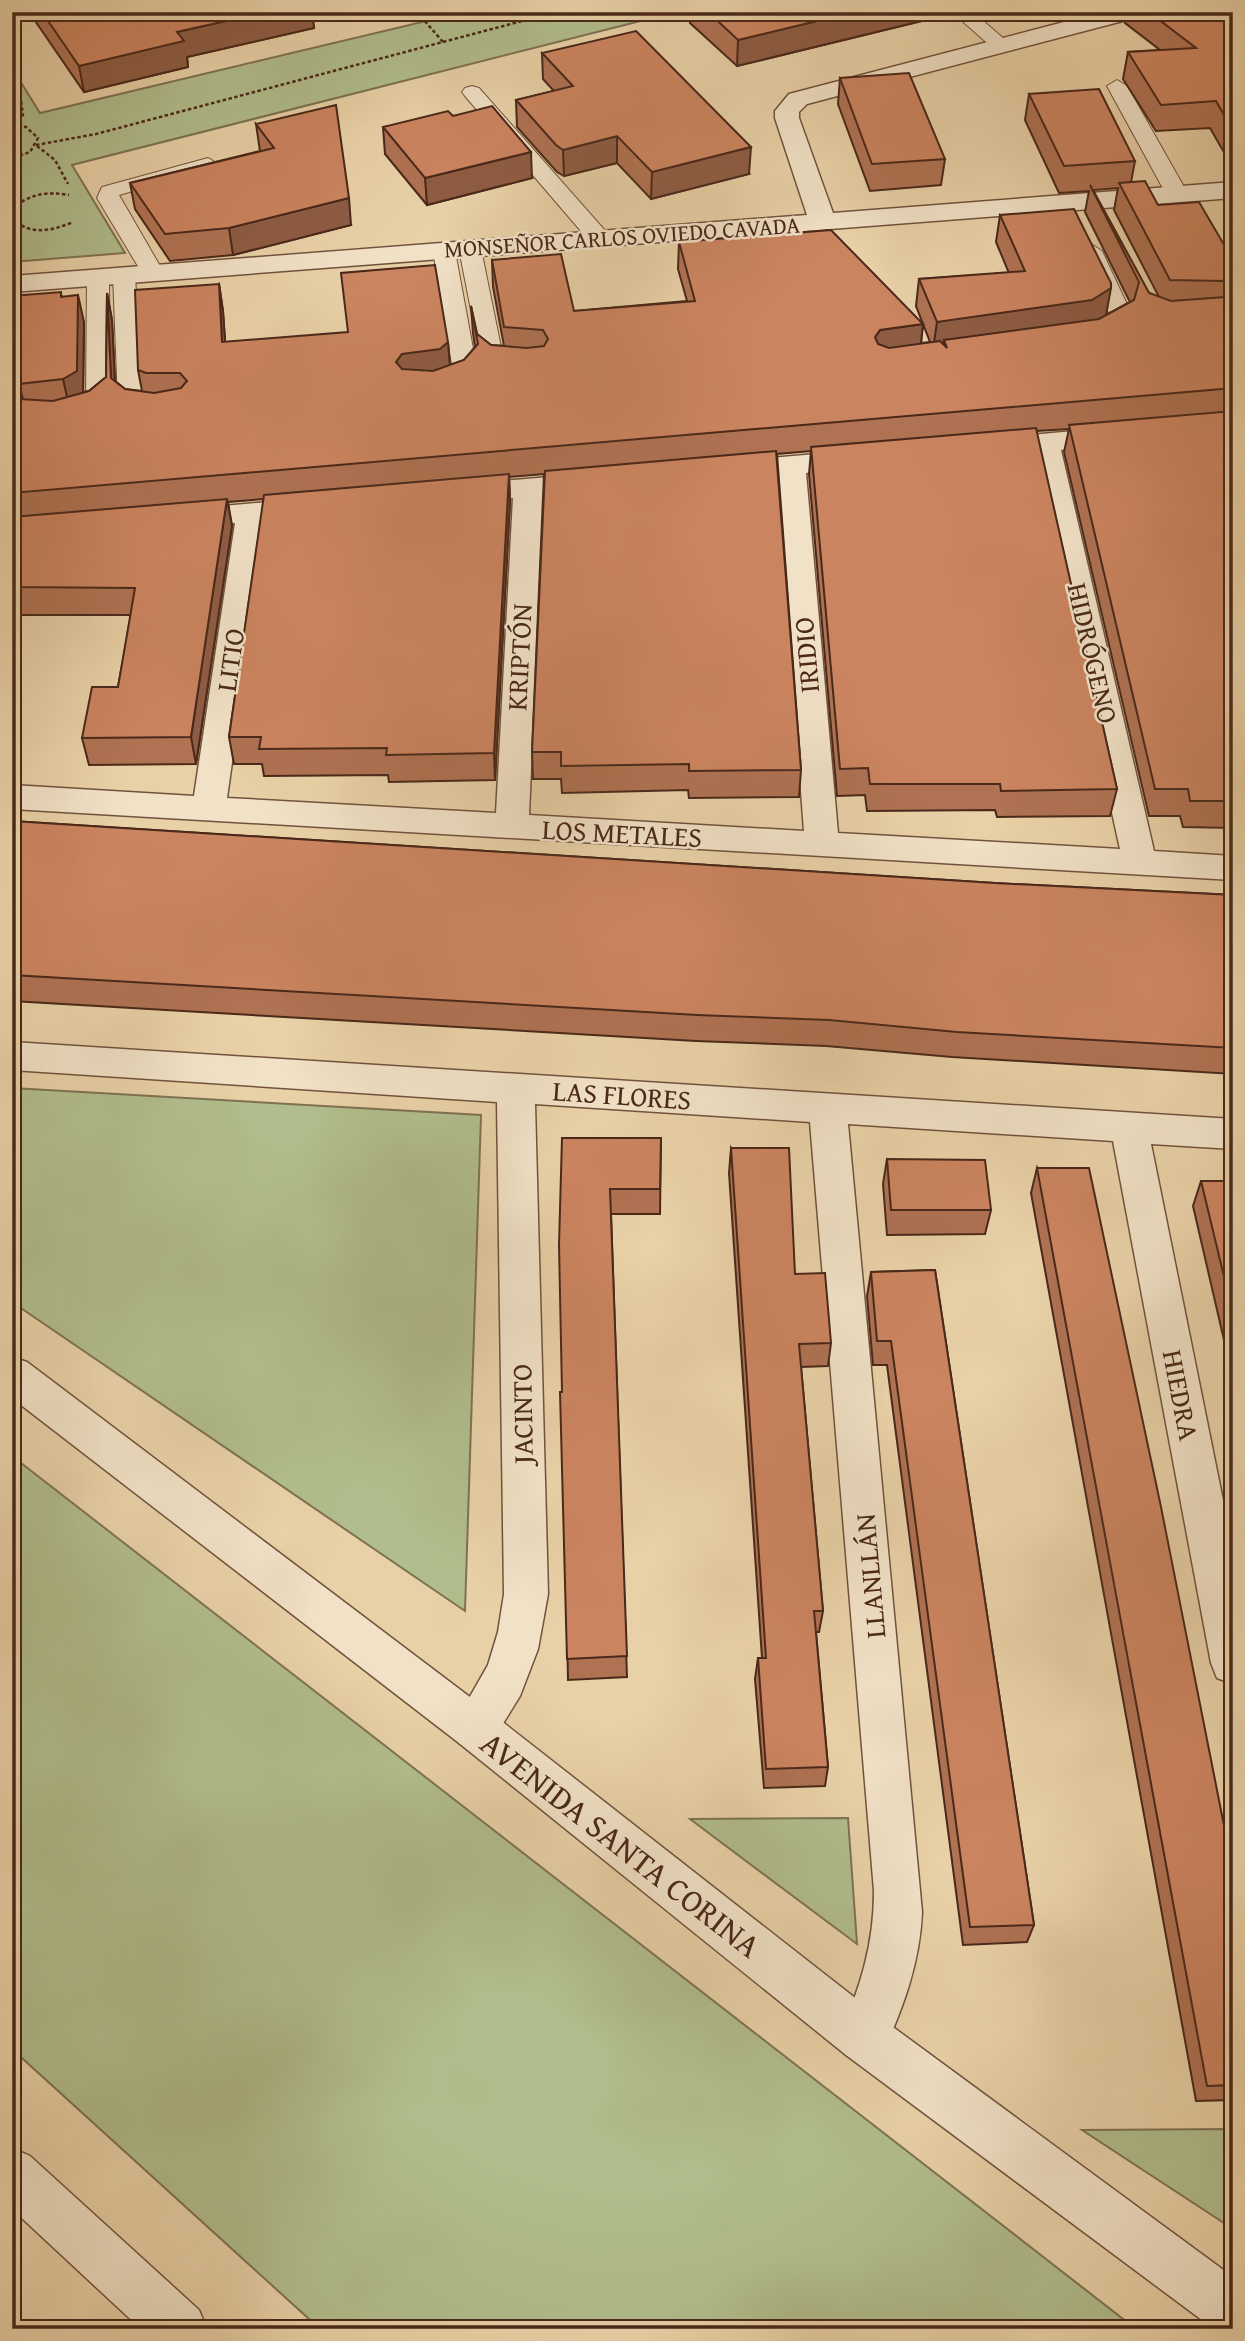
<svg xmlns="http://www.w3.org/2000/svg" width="1245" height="2341" font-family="'Gentium Book Plus',serif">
  <rect width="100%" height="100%" fill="#e9d1a7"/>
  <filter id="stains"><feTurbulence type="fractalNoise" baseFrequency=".00286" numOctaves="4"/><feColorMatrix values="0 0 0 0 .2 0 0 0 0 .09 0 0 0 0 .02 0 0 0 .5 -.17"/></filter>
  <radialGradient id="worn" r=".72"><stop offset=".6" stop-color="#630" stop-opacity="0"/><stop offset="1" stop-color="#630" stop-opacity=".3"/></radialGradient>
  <path fill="#b1bd8c" stroke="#7e7253" stroke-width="2" d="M464 12H676L72 165 125 253 12 262V68L40 113Z
    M12 1088 481 1115 465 1611 12 1302Z
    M12 1456 1136 2329H320L12 2049Z
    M848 1818 857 1944 690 1819Z
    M1233 2129V2229L1082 2130Z"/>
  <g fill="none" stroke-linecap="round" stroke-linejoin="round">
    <g stroke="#72523d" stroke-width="2">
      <path id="service" d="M952 12H973L1011 45 1008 49H994Z
        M1117 80 1127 86 1188 194 1184 198H1170L1166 194 1107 86Z
        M472 86 479 88 608 234 611 239 608 244H592L465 96 462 92 465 88Z
        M208 158 218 164 215 168 119 195 164 273 161 278H145L97 198 102 187Z
        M470 242 481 249 503 357 525 361 528 366 525 371C510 375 490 375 481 361L459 249Z
        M444 244 455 251 477 370 468 385 441 393 433 391 429 386 433 381 451 375 453 370 433 251Z
        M1091 244 1102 251 1132 315 1102 341 1094 343 1083 336 1109 313 1080 251Z
        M124 268 135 275 142 400 166 404 170 409 166 414C150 418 129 418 118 403L113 275Z
        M98 270 109 277 110 402C101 414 83 422 69 419L65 414 86 399 87 277Z"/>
    </g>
    <g stroke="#72523d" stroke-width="3">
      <path id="minor" d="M1102 12H1142L1138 17 807 104 799 112V118L833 213 1233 182V198L12 292V276L807 215 775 118V111L789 94Z
        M1119 427 1129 430 1133 436 1129 442 1061 450 1154 851 1233 856V880L12 809V785L194 796 235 523 178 528 167 526 163 519 167 512 178 510 314 498 325 500 329 507 325 514 266 521 227 798 496 813 513 498 457 503 446 500 442 494 446 488 457 485 596 473 606 476 611 482 606 488 543 496 529 815 804 831 777 475 726 480 716 477 711 471 716 465 726 462 861 450 871 453 876 459 871 465 806 473 838 833 1120 849 1033 453 987 457 977 454 972 448 977 442 987 439Z
        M12 1042 1233 1119V1149L1151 1144 1233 1550V1684L1217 1678 1211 1663 1113 1141 848 1124 922 1912C920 1963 903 2008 882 2055L864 2062 846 2055 839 2037C860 1988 874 1945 874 1891L810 1122 535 1104 548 1594 538 1649 520 1696 491 1743 475 1750 459 1743 452 1728 488 1665 498 1632 504 1594 497 1102 12 1070Z
        M12 2148 30 2156 199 2310 207 2329H141L12 2209Z"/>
    </g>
    <g stroke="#72523d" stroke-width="3">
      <path id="tertiary" d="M12 1357 27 1362 491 1713 882 2019 1233 2277V2329H1214L846 2055 459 1743 12 1398Z"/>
    </g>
    <path stroke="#4a281a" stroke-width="2.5" stroke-dasharray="3.5 2.5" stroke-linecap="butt" d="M417 12 443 42
      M12 86 21 100 23 115 15 124
      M12 125 26 127 38 138 30 152 12 158
      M36 145 96 134 556 12
      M37 146 55 160 68 184
      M12 209C29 194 47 191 69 195
      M12 218C29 236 52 231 73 222"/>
    <use href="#service" fill="#f1e1c6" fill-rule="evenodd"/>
    <use href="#minor" fill="#f1e1c6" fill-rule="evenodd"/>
    <use href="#tertiary" fill="#f1e1c6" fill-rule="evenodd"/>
  </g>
  <path fill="#af7253" stroke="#4a281a" stroke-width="2" fill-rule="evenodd" d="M29 12H312L314 28 187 57 188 67 84 92Z
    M691 12H949L946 15 737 66 690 23Z
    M1127 12H1233V165L1232 166 1210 128 1156 131 1123 79 1128 52 1160 50 1125 23Z
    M542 53 749 174 651 199 617 163 564 176 557 172 517 127 516 100 554 91 543 79Z
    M840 78 945 159 941 185 870 191 838 104Z
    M1029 94 1135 161 1131 182 1158 205 1230 255H1233V828L1183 827 1180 816H1149L1064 452 1069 429 1036 431 1117 789 1110 816 997 817 995 810 867 811 865 795 837 796 809 474 811 451 777 454 801 770 799 797 689 798 688 790 562 793 561 779H533L532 752 544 474 509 477 510 501 495 780 389 782 388 775 264 776 262 764H234L229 737 264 499 228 502 232 526 196 764 89 765 82 738 118 687 131 615H12V296H62L84 322 83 392 89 391 106 377 107 293 112 320 115 381 125 389 142 391 138 370 219 284 223 311 225 342H448L450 365 464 360 475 347 473 333 471 306 477 334 491 345 504 346 493 287 492 260 574 311 687 301 678 269 679 242 923 324 921 343 930 342 916 306 919 279 1009 273 996 242 1000 215 1111 283 1106 315 1130 302 1085 212 1089 191 1059 193 1025 120ZM1118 188 1114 210 1159 297 1149 293 1093 190Z
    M453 116 532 178 427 205 385 154 383 127Z
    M256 124 351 225 233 255 170 261 135 209 130 183 260 151Z
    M12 821 995 883 1233 895V1074L952 1057 826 1046 696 1041 12 1001Z
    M562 1138H661L660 1214H611L627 1677 568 1680 562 1392Z
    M731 1148 795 1274 831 1343 828 1366 801 1367 823 1611 819 1632H816L828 1767 825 1786 764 1788 755 1679 758 1658H762L729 1173Z
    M887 1159 991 1210 985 1234 887 1235 883 1184Z
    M1037 1168 1233 1871V2100L1196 2101 1031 1193Z
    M1201 1181H1233V1379L1193 1206Z
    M935 1270 1034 1925 1027 1942 963 1945 887 1365H873L867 1296 871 1272Z"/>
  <path fill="#8e5c43" stroke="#4a281a" stroke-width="2" d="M266 12H312L314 28 187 57 188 67 84 92 79 66 177 32Z
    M854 12H949L946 15 737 66 738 40Z
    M617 136V163L564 176 563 150Z
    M751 147 749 174 651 199 652 172Z
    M531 152 532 178 427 205 425 178Z
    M349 198 351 225 233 255 229 228Z
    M219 284 223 311 227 369 222 342Z
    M1111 288 1106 315 1087 327 944 340 943 347 933 349 937 322Z
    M107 293 112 320 116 405 111 378Z
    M78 295 84 322 83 398 69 406 63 379Z
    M923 324 920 351 877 357 875 337 880 330Z
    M448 342 450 369 405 381 396 362 402 354Z
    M19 384 26 411 13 392Z
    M509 474 510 501 495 780 494 753Z
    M227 499 232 526 196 764 191 737Z"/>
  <path fill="#cb8460" stroke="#4a281a" stroke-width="2" d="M42 12H266L177 32 184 41 79 66Z
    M708 12H854L738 40Z
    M1149 12H1233V131L1216 101 1161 105 1128 52 1196 48Z
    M636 31 751 147 652 172 617 136 563 150 556 145 516 100 573 86 542 53Z
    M909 73 945 159 872 164 840 78Z
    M1099 89 1135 161 1064 166 1029 94Z
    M336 105 349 198 229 228 165 234 130 183 274 148 256 124Z
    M492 106 531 152 425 178 383 127 448 111 453 116Z
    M1145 181 1158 205 1199 202 1230 255H1233V388L12 493V296L61 292V297L78 295 77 371 63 379 19 384 13 392 19 399 53 401 89 391 106 377 107 293 111 378 125 389 154 393 181 388 187 381 180 373H146L138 370 135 290 219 284 222 342 348 332 341 273 435 265 448 342 440 349 402 354 396 362 402 369 433 371 464 360 478 344 471 306 477 334 491 345 527 348 544 346 548 339 543 330 504 327 492 260 561 254 574 311 695 301 679 242 831 230 923 324 880 330 875 337 878 344 889 348 940 341 947 348 944 340 1099 319 1134 300 1139 282 1090 185 1149 293 1171 301 1225 297 1230 288 1224 281 1170 280 1119 183Z
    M1074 209 1111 283V288L1092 300 937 322 919 279 1025 271 1000 215Z
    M1233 411V801H1190L1188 789H1155L1069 425Z
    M1036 428 1117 789 1001 791 1000 784H870L868 768 840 769 811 447Z
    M776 451 801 770 689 771V764L561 766V752H532L545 471Z
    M509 474 494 753 386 755 387 748 259 749 261 737H229L264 495Z
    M227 499 191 737 82 738 92 687H118L135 588 12 587V517Z
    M12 821 995 883 1233 895V1048L957 1032 829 1020 697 1015 12 975Z
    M562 1138H661L660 1189H610L627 1656 567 1659 560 1392H562L559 1245Z
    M731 1148H789L795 1274 825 1273 831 1343 799 1344 823 1611H814L828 1767 766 1769 758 1658H766Z
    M887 1159 985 1160 991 1210H891Z
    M1037 1168H1089L1161 1507 1233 1871V2085L1207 2086Z
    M1201 1181H1233V1314Z
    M935 1270 1034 1925 970 1927 891 1341H877L871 1272Z"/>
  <g text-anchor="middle" stroke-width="5" stroke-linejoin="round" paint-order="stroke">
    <g font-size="23" fill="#4a281a" stroke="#f1e1c6">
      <text transform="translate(622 237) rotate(-4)" y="8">MONSEÑOR CARLOS OVIEDO CAVADA</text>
    </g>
    <g font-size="28" fill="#4a281a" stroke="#f1e1c6">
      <text transform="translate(1093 653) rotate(77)" y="10">HIDRÓGENO</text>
      <text transform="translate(806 655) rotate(-95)" y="10">IRIDIO</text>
      <text transform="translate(519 657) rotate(-87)" y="10">KRIPTÓN</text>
      <text transform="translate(230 660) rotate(-82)" y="10">LITIO</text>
      <text transform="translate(622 833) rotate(3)" y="10">LOS METALES</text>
      <text transform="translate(622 1095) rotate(4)" y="10">LAS FLORES</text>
      <text transform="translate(1181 1395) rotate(79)" y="10">HIEDRA</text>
      <text transform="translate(522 1414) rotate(-91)" y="10">JACINTO</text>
      <text transform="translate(870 1576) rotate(-95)" y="10">LLANLLÁN</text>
    </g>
    <g font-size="33" fill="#4a281a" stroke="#f1e1c6">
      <text transform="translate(621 1844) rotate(38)" y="12">AVENIDA SANTA CORINA</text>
    </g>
  </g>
  <rect width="1245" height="2341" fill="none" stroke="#e9d1a7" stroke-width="42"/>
  <rect x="14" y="14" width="1217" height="2313" fill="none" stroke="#4a281a" stroke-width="3.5"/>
  <rect x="21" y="21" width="1203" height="2299" fill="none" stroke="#4a281a" stroke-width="2"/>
  <rect width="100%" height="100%" filter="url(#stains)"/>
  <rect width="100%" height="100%" fill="url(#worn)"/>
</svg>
